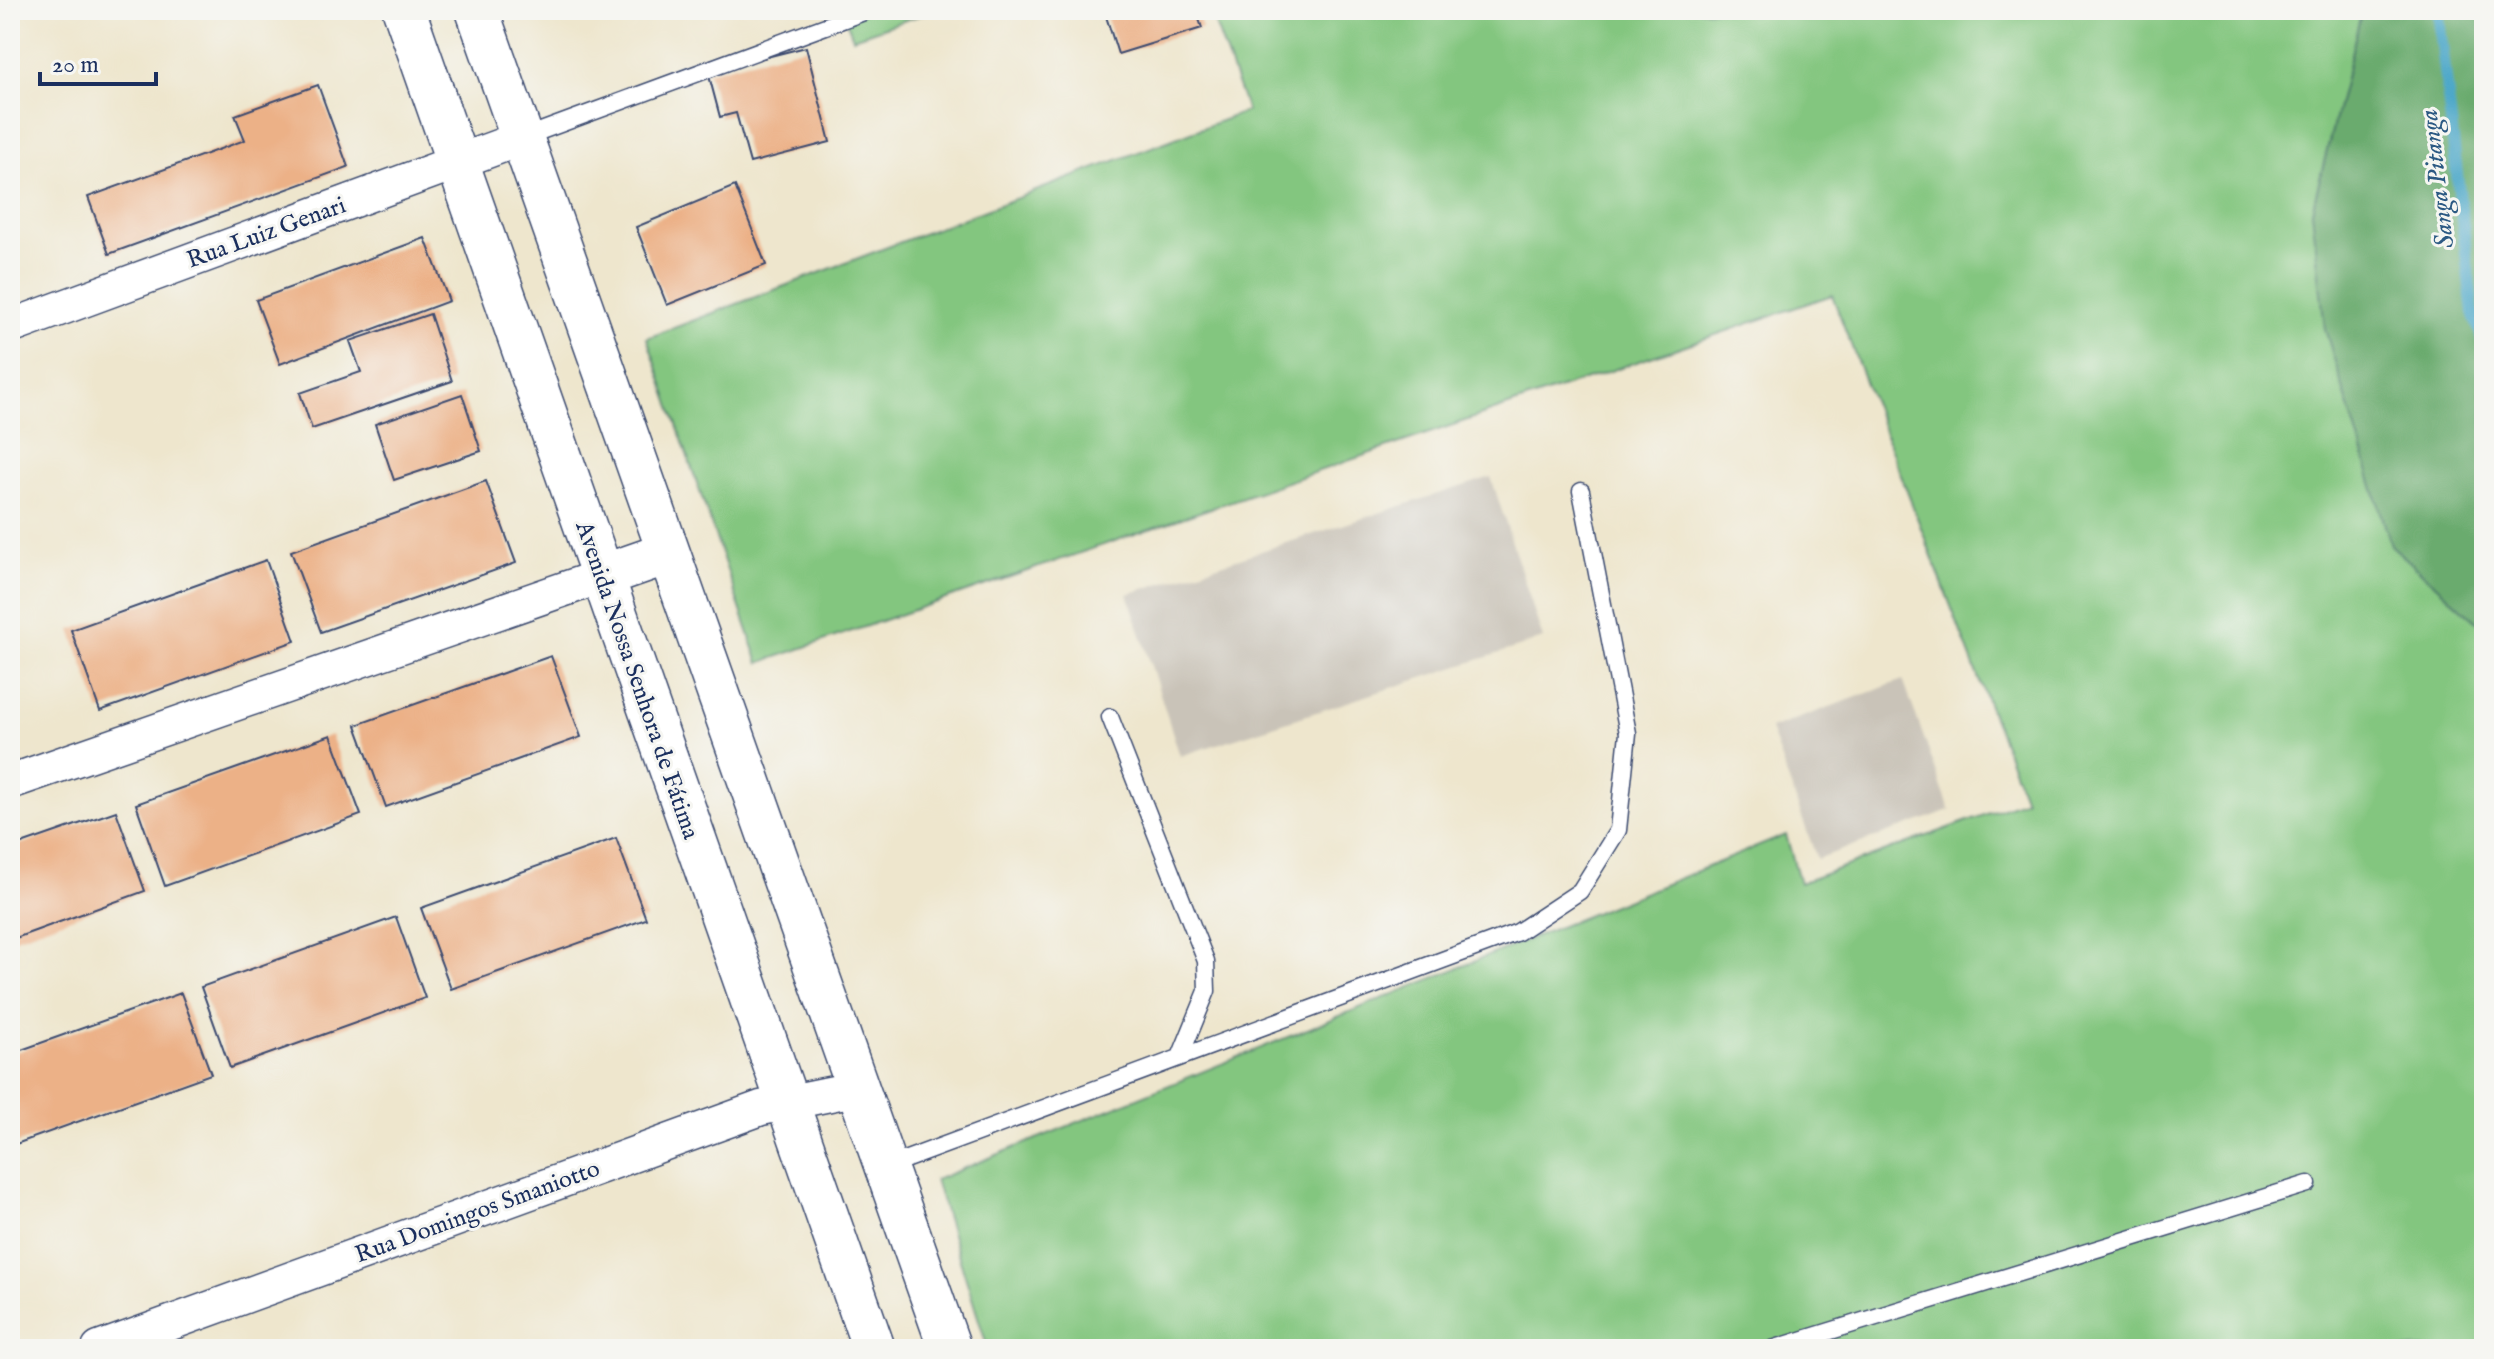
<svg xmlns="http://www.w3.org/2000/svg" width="2494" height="1359" font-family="'IM FELL English',serif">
  <rect width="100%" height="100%" fill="#f6f6f2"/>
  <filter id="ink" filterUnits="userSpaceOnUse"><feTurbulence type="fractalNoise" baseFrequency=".0125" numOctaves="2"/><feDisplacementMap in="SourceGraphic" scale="16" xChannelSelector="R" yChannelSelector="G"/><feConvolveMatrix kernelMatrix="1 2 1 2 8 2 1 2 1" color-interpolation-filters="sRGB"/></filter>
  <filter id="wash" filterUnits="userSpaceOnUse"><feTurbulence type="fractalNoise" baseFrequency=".006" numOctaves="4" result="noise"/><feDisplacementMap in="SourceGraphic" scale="32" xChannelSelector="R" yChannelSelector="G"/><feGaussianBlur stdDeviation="1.8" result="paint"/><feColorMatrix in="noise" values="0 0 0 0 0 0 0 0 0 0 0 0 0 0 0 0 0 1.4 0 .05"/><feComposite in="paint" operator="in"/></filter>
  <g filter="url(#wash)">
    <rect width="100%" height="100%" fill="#eee6cd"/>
    <path fill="#c9c3b8" d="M1491 477 1543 639 1180 756 1128 594Z
      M1903 680 1950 810 1817 859 1770 729Z"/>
    <path fill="#83c67f" stroke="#4f7a6e" stroke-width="2" d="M842 10H935L853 38Z
      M1210 10H2362L2312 211 2391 545 2484 628V1349H988L935 1180 1786 835 1800 883 2025 800 1832 295 759 663 647 338 1247 111Z"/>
    <path fill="#6aab6e" stroke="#426d66" stroke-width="2" d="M2362 10H2484V628L2391 545 2325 329 2312 211Z"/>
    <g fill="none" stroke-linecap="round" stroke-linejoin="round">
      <path stroke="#48a6c7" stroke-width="12" d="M2438 10 2473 313 2484 342"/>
    </g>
    <g id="blocks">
      <path fill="#ecb187" d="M1104 10H1196L1202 28 1118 54Z
        M806 47 830 142 750 163 736 113 720 117 708 72Z
        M318 85 348 167 109 254 88 197 245 140 235 115Z
        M735 186 766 265 667 305 636 227Z
        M425 238 449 301 280 364 256 300Z
        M430 314 452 381 312 429 300 393 361 372 350 341Z
        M462 394 481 451 394 480 375 424Z
        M486 481 516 563 321 632 291 551Z
        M266 560 295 641 100 711 71 630Z
        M551 656 581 737 386 807 356 725Z
        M331 735 361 815 165 886 136 804Z
        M116 811 145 891 10 940V848Z
        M616 838 646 919 451 989 421 908Z
        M396 917 425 998 230 1068 201 987Z
        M181 993 211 1074 16 1144 10 1128V1054Z"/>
    </g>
  </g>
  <g filter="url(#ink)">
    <use href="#blocks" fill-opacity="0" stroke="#3b4a6f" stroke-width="2"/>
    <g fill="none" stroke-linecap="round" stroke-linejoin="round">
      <g stroke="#3b4a6f" stroke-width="19">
        <path id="service" d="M522 138 869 10
          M1110 717 1206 961 1207 991 1180 1057
          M888 1166 1518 932 1580 891 1618 830 1628 733 1581 491
          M1772 1349 2308 1184"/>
      </g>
      <g stroke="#3b4a6f" stroke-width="37">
        <path id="minor" d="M10 327 522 138
          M10 782 602 576
          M99 1349 761 1108 859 1088"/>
      </g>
      <g stroke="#3b4a6f" stroke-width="45">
        <path id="tertiary" d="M404 10 874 1349
          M477 10 950 1349
          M602 576 668 553"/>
      </g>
      <use href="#service" stroke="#fff" stroke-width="16"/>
      <use href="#minor" stroke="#fff" stroke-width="34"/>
      <use href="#tertiary" stroke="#fff" stroke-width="42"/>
    </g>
  </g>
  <g text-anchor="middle" stroke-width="6" stroke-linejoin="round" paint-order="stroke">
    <g font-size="24" fill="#1b2f5e" stroke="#f6f6f2">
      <text transform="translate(266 232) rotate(-20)" y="8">Rua Luiz Genari</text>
      <text transform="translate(638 680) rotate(71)" y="8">Avenida Nossa Senhora de Fátima</text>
      <text transform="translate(477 1211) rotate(-20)" y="8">Rua Domingos Smaniotto</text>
    </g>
    <g font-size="26" font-style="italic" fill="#2b5983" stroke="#f6f6f2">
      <text transform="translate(2436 179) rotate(-97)" y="9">Sanga Pitanga</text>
    </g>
  </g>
  <rect width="2494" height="1359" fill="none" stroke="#f6f6f2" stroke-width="40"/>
  <path d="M40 72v12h116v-12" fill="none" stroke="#1b2f5e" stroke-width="4"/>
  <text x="52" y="72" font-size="24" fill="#1b2f5e" stroke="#f6f6f2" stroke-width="6" paint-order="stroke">20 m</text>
</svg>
